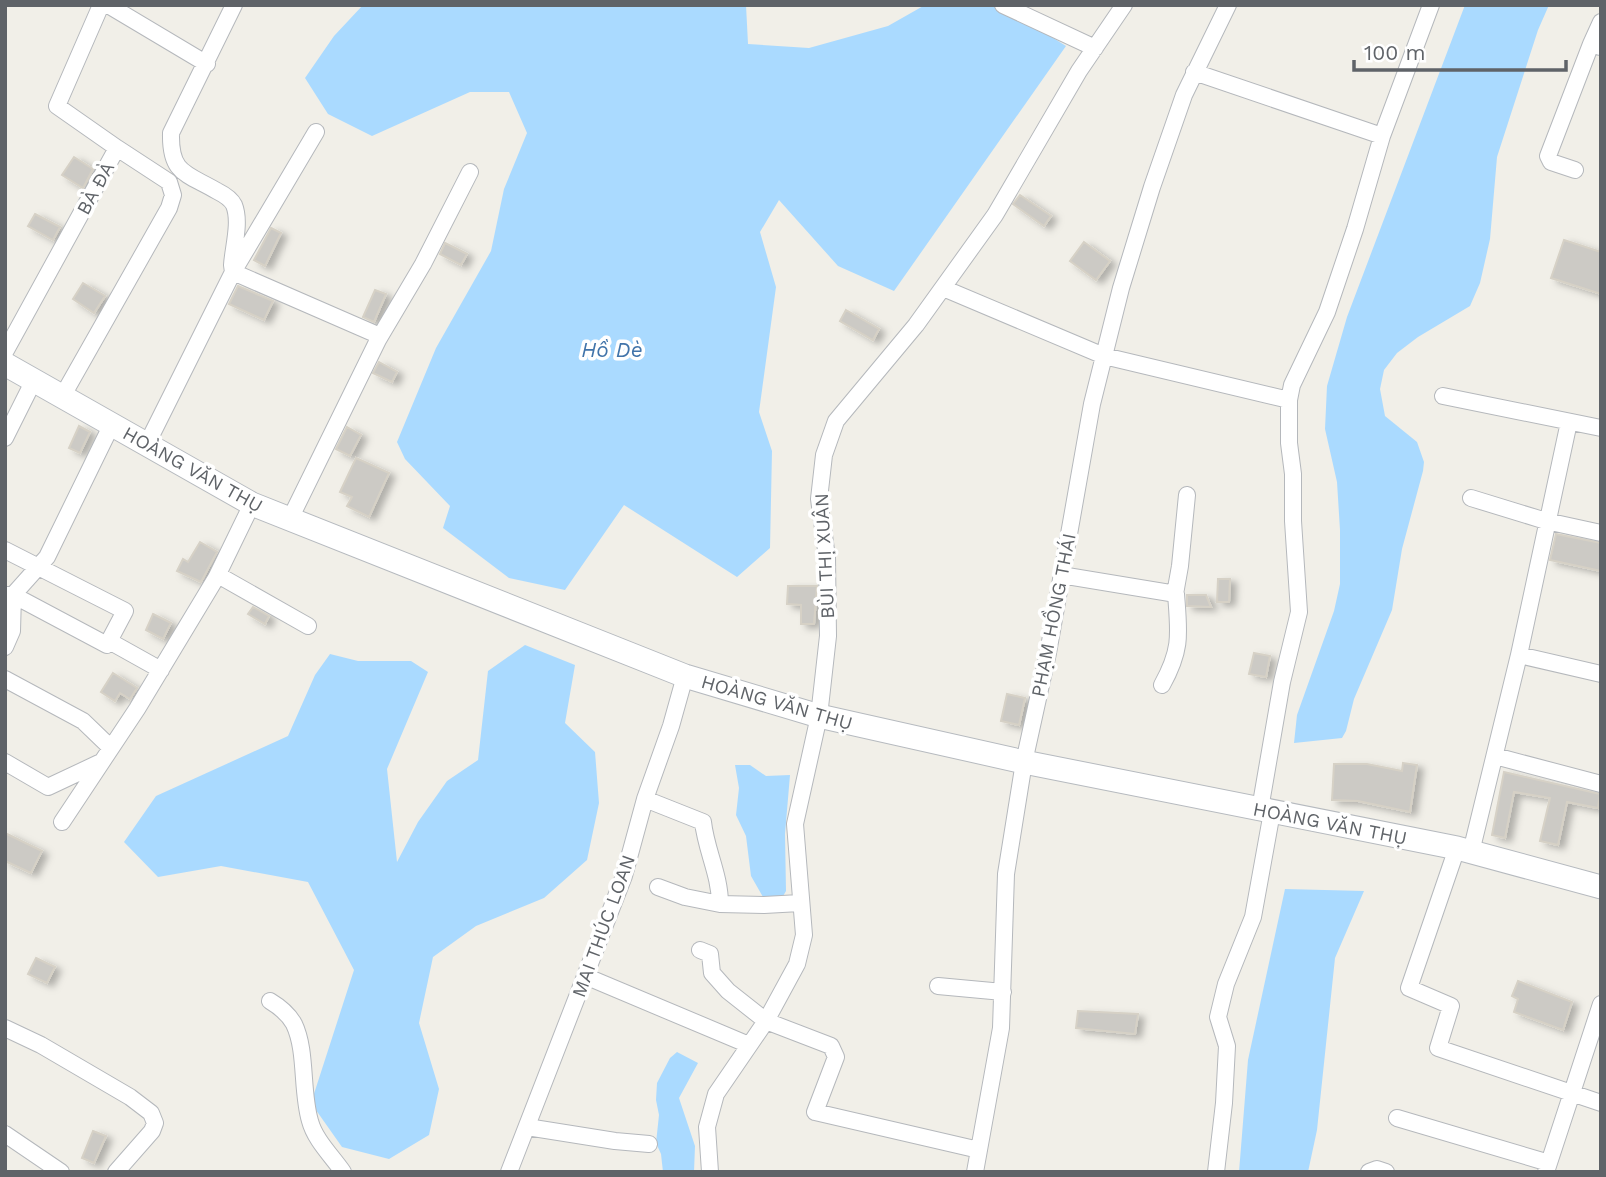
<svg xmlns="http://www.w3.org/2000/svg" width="1606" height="1177" font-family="'Work Sans',sans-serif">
  <defs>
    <filter id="shadow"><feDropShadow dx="6" dy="3.5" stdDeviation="3.5" flood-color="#0004"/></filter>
  </defs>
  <rect width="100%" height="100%" fill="#f1efe8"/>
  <path fill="#aadaff" d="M363 5H746L748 44 809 48 888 26 925 5H976L1005 8 1066 46 894 291 838 266 779 200 760 232 776 287 759 412 772 451 770 548 737 577 624 505 565 590 509 578 443 528 450 506 405 459 397 442 436 348 491 251 504 189 527 133 509 92H470L372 136 328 114 305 78 334 36Z
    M1465 5H1549L1538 30 1497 157 1490 239 1480 283 1470 306 1418 337 1397 353 1384 370 1380 389 1385 416 1417 442 1424 462 1423 471 1402 549 1392 610 1354 699 1346 731 1342 738 1294 743 1297 715 1334 611 1340 584V530L1337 482 1325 429 1327 386 1347 317Z
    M525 645 575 665 565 723 595 752 599 803 587 860 544 898 476 926 433 957 419 1023 439 1089 429 1135 389 1159 342 1147 311 1103 354 970 308 882 221 866 158 877 124 842 156 796 288 736 315 675 330 654 358 661H411L428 672 387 769 397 862 418 822 447 781 478 760 488 671Z
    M735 765H750L766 776 790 775 785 834 786 891 782 898 763 897 751 876 746 836 736 815 739 788Z
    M1285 889 1364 891 1335 958 1317 1130 1308 1172H1239L1248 1060Z
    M677 1052 698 1063 679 1098 695 1146 694 1172H663L661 1154 656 1143 659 1115 656 1100 657 1083 670 1058Z"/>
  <path fill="#cccac5" stroke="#d6d1c6" stroke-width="2" filter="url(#shadow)" d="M74 157 93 169 83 188 62 175Z
    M1020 195 1051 216 1044 226 1013 204Z
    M35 214 60 227 53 240 28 226Z
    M271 228 281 233 265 266 254 260Z
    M1564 240 1601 252V294L1551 278Z
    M1084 242 1110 261 1096 280 1070 261Z
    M445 243 467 254 461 265 440 254Z
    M83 283 105 296 94 313 73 299Z
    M238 286 273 301 264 320 229 304Z
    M375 290 386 294 374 322 363 317Z
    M846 310 879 329 873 340 840 321Z
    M379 362 397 372 392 382 373 373Z
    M79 426 90 432 80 453 69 448Z
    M347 427 361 435 350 456 336 449Z
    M356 458 389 473 369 517 347 506 352 497 340 492Z
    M1556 534 1601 543V571L1550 560Z
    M200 542 217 552 201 582 177 571 183 559 188 562Z
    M1218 579H1230L1229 602H1217Z
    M788 586H817L814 624H801V605L787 604Z
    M1187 595H1206L1211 607 1187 606Z
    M253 607 269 616 265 624 248 614Z
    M153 614 171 623 163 639 146 630Z
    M1254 653 1270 656 1266 677 1249 674Z
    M113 673 137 688 130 699 120 693 115 701 101 692Z
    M1007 694 1025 698 1019 725 1001 721Z
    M1403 763 1417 765 1410 812 1358 801 1332 800 1334 764H1367L1402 771Z
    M1504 772 1600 794 1598 808 1567 802 1558 845 1540 841 1550 798 1514 792 1505 838 1492 835Z
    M5 833 42 851 31 873 5 861Z
    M36 958 55 967 47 983 28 974Z
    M1518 981 1572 1002 1563 1030 1514 1012 1518 999 1512 996Z
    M1078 1011 1138 1014 1135 1034 1076 1028Z
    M93 1131 106 1136 94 1163 82 1158Z"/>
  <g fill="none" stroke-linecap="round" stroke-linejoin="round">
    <g stroke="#b5b8bc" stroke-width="18">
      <path id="minor" d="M108 5 207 64
        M234 5 171 133C170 174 186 173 217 191 223 194 231 199 234 205 241 222 233 248 232 265L233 272 380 336
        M1003 5 1095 48
        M1600 47 1591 44 1601 22
        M1194 72 1382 136
        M1575 170 1551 162 1548 156 1591 44
        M943 288 1104 356 1289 400
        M5 352 117 148 57 106 101 5
        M1443 396 1601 428
        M62 397 169 208 173 195 169 182 117 148
        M5 438 34 380
        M147 444 233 272 316 132
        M1471 498 1546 521 1601 533
        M290 519 378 340 423 264 470 172
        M5 550 125 611 107 645 13 595 12 631 5 647
        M218 575 308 626
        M1061 575 1176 594C1179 634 1182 649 1162 685
        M1175 594 1180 566 1187 495
        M5 595H13L47 557 112 424
        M109 641 161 670
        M1519 655 1601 674
        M5 679 83 721 111 748
        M1495 756 1601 784
        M5 762 48 787 99 763
        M645 799 703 822C706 850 720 875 720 904L764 905 800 903
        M1260 809 1282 682 1299 612 1293 521V474L1289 443V400L1292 385 1327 312 1355 229 1382 136 1431 5
        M62 822 137 709 216 578 252 504
        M1457 848 1409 988 1451 1006 1438 1048 1601 1103
        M1471 852 1519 655 1569 422
        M658 887 685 897 720 904
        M700 950 710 954 712 973 728 991 766 1021 831 1046 836 1057 815 1112 979 1150
        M585 976 749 1045
        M938 986 1003 992
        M270 1001C280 1007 288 1013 294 1024 307 1051 301 1091 310 1121 315 1140 332 1156 343 1172
        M5 1028 41 1045 130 1097 151 1113 155 1123 152 1131 116 1172
        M1397 1118 1549 1163
        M527 1127 615 1141 649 1144
        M5 1134 61 1172
        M509 1172 624 876 645 799 671 726 685 676
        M710 1172 707 1127 716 1094 766 1021 797 964 804 935 795 824 819 716 828 636 827 557 819 499 824 455 836 421 916 325 995 215 1079 71 1124 5
        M975 1172 1001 1028 1006 874 1024 762 1048 653 1092 404 1121 288 1152 187 1184 95 1228 5
        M1216 1172 1224 1103 1227 1046 1218 1017 1226 984 1253 917 1272 812
        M1369 1172 1377 1169 1386 1172
        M1546 1172 1601 1004"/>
    </g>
    <g stroke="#b6babf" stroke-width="25">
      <path id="secondary" d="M5 364 252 504 685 676 819 716 1024 762 1457 848 1601 887"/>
    </g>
    <use href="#minor" stroke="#fff" stroke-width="16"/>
    <use href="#secondary" stroke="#fff" stroke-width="23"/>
  </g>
  <g text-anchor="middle" stroke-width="7" stroke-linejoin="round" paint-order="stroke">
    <g font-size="19" fill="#5f6368" stroke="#fff">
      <text transform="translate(95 188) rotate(-61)" y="7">BÀ ĐÀ</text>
      <text transform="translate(193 469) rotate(29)" y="7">HOÀNG VĂN THỤ</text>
      <text transform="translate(824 556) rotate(-93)" y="7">BÙI THỊ XUÂN</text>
      <text transform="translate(1053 615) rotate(-79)" y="7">PHẠM HỒNG THÁI</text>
      <text transform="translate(777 702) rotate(16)" y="7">HOÀNG VĂN THỤ</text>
      <text transform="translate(1330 823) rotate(11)" y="7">HOÀNG VĂN THỤ</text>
      <text transform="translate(603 926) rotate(-70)" y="7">MAI THÚC LOAN</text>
    </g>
    <g font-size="21" font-style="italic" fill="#4174aa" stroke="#fff">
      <text x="612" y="357">Hồ Dè</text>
    </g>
  </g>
  <rect width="1606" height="1177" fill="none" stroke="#5f6368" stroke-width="14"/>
  <path d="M1354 60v10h212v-10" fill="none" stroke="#5f6368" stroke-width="3.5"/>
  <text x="1364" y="60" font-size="21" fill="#5f6368" stroke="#ffffff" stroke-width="5" paint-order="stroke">100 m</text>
</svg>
